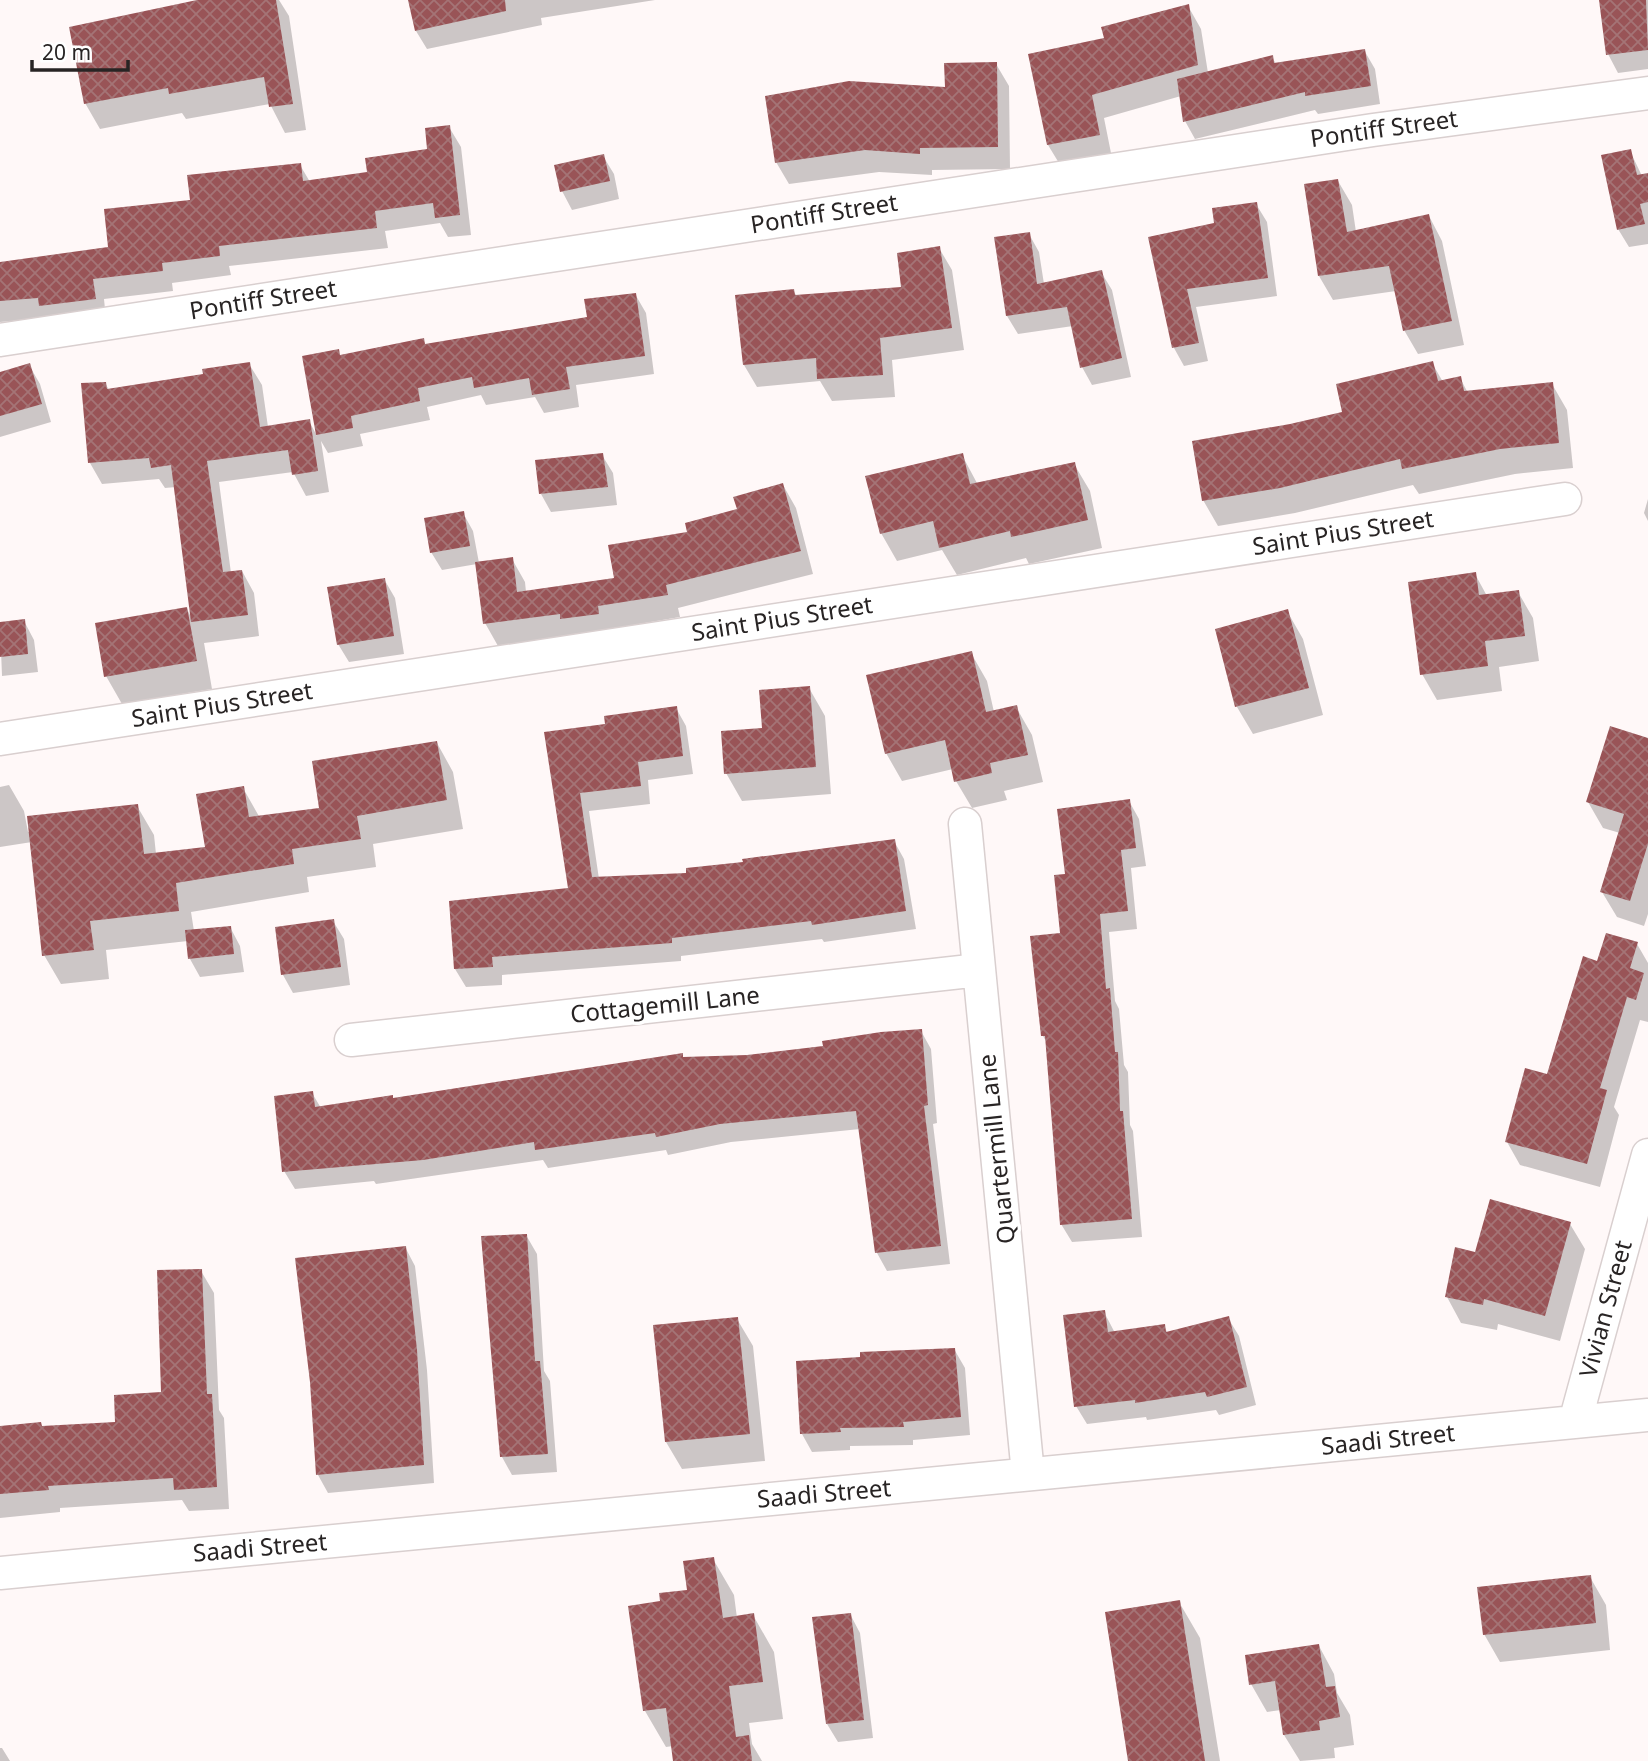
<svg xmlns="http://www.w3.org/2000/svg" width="1648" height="1761" font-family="'Noto Sans',sans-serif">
  <defs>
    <pattern id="building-cross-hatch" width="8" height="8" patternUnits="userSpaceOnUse" patternTransform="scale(1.75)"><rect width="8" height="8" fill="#995457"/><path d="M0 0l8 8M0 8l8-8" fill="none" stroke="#a47476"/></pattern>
  </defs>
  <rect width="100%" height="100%" fill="#fff8f8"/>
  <path fill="#0003" d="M213 0H279L289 16 306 130 285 133 270 104 186 119 182 113 100 129 85 103Z
    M409 0H655L541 18 542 25 427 49 416 31Z
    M1601 0H1648V69L1618 73 1608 54Z
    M1188 6 1201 29 1208 73 1272 57 1276 64 1364 50 1375 69 1380 104 1318 114 1315 110 1195 139 1185 121 1181 96 1104 118 1112 158 1062 168 1048 145 1030 55 1106 40Z
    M996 64 1009 86 1010 169 932 170V175L879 172 789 184 776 162 947 89Z
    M449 127 461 147 471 235 448 237 440 223 385 231 388 248 229 266 231 275 172 283 173 291 104 299 106 319 48 318 0 322V263L110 249 192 202 300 165 310 182 369 173 429 151Z
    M1630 151 1642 176 1648 175V244L1629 247 1618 229Z
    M603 156 614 174 619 199 572 210 562 191Z
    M1338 181 1352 205 1356 232 1429 216 1442 241 1464 345 1418 354 1404 330 1396 291 1333 300 1319 276Z
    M1256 204 1267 222 1277 296 1196 307 1208 361 1184 366 1174 348 1150 238 1216 224Z
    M1029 234 1039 252 1044 284 1101 272 1112 290 1131 377 1092 385 1082 367 1073 326 1018 334 1007 316Z
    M939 248 952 270 964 350 892 360 895 397 832 401 820 381 757 387 744 365 793 291 797 296 903 289Z
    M635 294 646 313 654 374 576 385 579 407 544 413 535 397 486 405 481 395 427 407 430 420 360 434 363 446 328 453 321 441 329 492 306 496 293 472 219 482 231 573 242 571 254 593 259 636 204 643 212 689 122 704 106 676 187 609 192 619 176 487 165 488 159 479 102 484 90 463 105 383 109 390 205 376 249 364 262 385 268 427 309 421 317 436 304 358 338 351 341 357 423 340 426 346 589 319Z
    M1432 363 1443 382 1460 378 1468 393 1552 384 1567 410 1573 468 1515 474 1419 494 1413 485 1295 513 1218 526 1203 500 1290 426 1344 413Z
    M29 365 40 384 51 422 0 437V374Z
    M602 455 613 473 617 505 551 512 541 494Z
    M962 455 978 485 1074 464 1090 491 1102 548 1029 564 1026 558 957 575 942 550 897 561 881 533Z
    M783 485 796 508 813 574 678 608 680 617 610 629 611 636 572 637 498 646 485 623 477 564 442 570 431 552 463 513 473 531 479 563 512 559 525 582 526 592 616 579Z
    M1648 499V521L1644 513Z
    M1475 574 1487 596 1518 592 1533 618 1539 661 1499 667 1502 691 1437 700 1422 674Z
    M384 579 395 598 404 654 349 662 338 644Z
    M1287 611 1303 639 1323 715 1253 734 1237 707 1217 630Z
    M24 621 34 640 38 672 2 676 0 624Z
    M971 653 987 681 994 712 1016 707 1032 735 1043 782 1004 791 1007 800 972 808 956 781 953 769 902 781 886 753Z
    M809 688 825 716 831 794 742 801 726 773 764 729Z
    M676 708 686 726 693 774 648 780 650 804 589 811 599 879 688 874 894 841 904 859 916 929 824 942 822 939 681 956V961L502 975V985L466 987 455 969 451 903 570 890 546 733 607 725Z
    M1648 740V914L1644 926 1617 917 1602 892 1620 833 1603 828 1588 802Z
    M437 743 453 772 463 829 373 844 376 867 307 877 309 892 191 912 194 931 230 927 240 946 244 972 200 977 190 959 188 941 106 950 109 979 61 984 44 955 32 842 0 847V787L9 785 24 811 28 832 137 806 154 835 156 854 207 848 243 788 260 818 321 809Z
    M1129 801 1139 819 1146 866 1131 868 1137 929 1109 932 1115 1001 1119 1009 1124 1065 1128 1072 1130 1125 1133 1131 1142 1237 1072 1242 1061 1224 1047 1043 1043 1036 1062 935 1067 875Z
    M333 921 344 939 350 985 293 993 283 975 277 928Z
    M1637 944 1648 963V1022L1640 1020 1614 1107 1619 1115 1600 1187 1520 1165 1507 1142 1548 1076 1598 963Z
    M921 1031 931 1049 937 1123 933 1124 950 1264 887 1271 877 1253 860 1129 731 1142 668 1155 666 1150 548 1168 543 1160 376 1184 374 1181 295 1189 284 1171 312 1093 321 1108 684 1059 747 1056 825 1048Z
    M1570 1224 1585 1249 1560 1341 1498 1324 1497 1330 1461 1323 1447 1297 1476 1254Z
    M526 1235 537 1254 544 1371 550 1381 557 1472 512 1475 502 1457Z
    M405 1247 415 1266 427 1370 434 1483 328 1493 318 1475 312 1382Z
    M201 1271 214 1293 219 1410 224 1418 229 1509 189 1511 182 1500 60 1508V1512L0 1518V1428L117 1424 163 1394Z
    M1104 1312 1115 1333 1164 1326 1168 1334 1228 1318 1239 1336 1256 1405 1219 1415 1216 1410 1147 1420 1146 1417 1087 1424 1076 1406Z
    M737 1319 753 1346 765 1461 682 1469 666 1442Z
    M954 1349 965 1368 970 1435 913 1440V1445L850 1446V1450L812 1452 802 1434Z
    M713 1559 734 1595 737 1618 753 1615 774 1652 783 1719 749 1723 752 1744 762 1761H675L673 1746 666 1747 645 1711 630 1607 662 1603 689 1591Z
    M1590 1577 1606 1605 1610 1650 1500 1662 1484 1634Z
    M1179 1602 1200 1638 1220 1761H1130Z
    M850 1614 860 1633 873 1738 838 1742 827 1724 814 1618Z
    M1319 1646 1334 1674 1337 1693 1350 1715 1354 1745 1334 1748 1335 1758 1300 1761 1284 1735 1281 1710 1267 1712 1251 1684Z
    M0 1748H2L10 1761H0Z"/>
  <path fill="url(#building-cross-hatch)" d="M197 0H276L293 104 269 107 264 77 169 94 168 88 84 104 69 27Z
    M408 0H505L506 11 415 31Z
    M1599 0H1646L1648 50 1606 55Z
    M1189 4 1198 65 1092 95 1100 135 1047 145 1028 54 1104 38 1101 27Z
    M1365 49 1371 86 1305 96V92L1183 122 1177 79 1273 55 1274 63Z
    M997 62 998 147 920 148V154L865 150 775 163 765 96 849 81 945 87 944 63Z
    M450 125 460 215 435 218 433 203 375 211 377 228 219 246 220 256 162 263 163 271 93 279 96 299 39 306 38 298 0 301V262L108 247 104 209 190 200 187 175 301 163 303 181 367 172 365 158 427 149 425 128Z
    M1631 149 1637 175 1648 173V202L1640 204 1645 224 1617 230 1601 155Z
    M604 154 610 181 560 192 554 165Z
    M1338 179 1347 232 1429 214 1452 321 1403 331 1389 266 1318 276 1304 184Z
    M1257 202 1268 278 1187 289 1199 343 1172 348 1148 237 1214 223 1212 208Z
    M1030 232 1037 284 1102 270 1122 358 1080 368 1067 307 1006 316 994 237Z
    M940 246 952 328 880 338 883 375 817 379 816 358 743 365 735 295 794 289 795 295 901 287 897 253Z
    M636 293 645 356 566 367 570 389 532 395 529 378 474 388 472 377 418 388 420 401 351 416 353 428 316 435 302 356 339 349 340 355 424 338 425 344 587 317 584 299Z
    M1433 361 1438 381 1461 376 1464 391 1553 382 1559 443 1500 449 1402 469 1400 459 1280 488 1202 501 1192 441 1290 424 1342 412 1336 384Z
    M250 362 260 427 310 419 318 471 292 475 288 450 207 461 223 572 242 570 248 615 191 622 171 465 151 468 149 458 88 463 81 383 106 382 107 389 203 374 202 369Z
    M30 363 42 404 0 416V372Z
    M603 453 608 487 539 494 535 460Z
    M963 453 970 484 1075 462 1088 520 1011 537 1010 531 939 548 933 521 880 534 865 476Z
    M783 483 801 551 666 585 668 595 598 606 599 614 560 619V614L483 624 475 562 513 557 517 592 614 578 608 545 687 532 685 523 737 509 733 497Z
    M464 511 470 546 430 553 424 518Z
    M1476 572 1479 595 1519 590 1525 636 1485 641 1488 666 1420 675 1408 582Z
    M385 578 394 636 337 645 327 587Z
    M187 607 197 661 104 677 95 623Z
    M1288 609 1309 688 1235 707 1215 629Z
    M25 619 28 654 0 657V622Z
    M972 651 986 712 1017 705 1028 755 990 763 992 773 954 782 945 740 885 754 866 675Z
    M810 686 816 767 724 774 721 731 762 728 759 690Z
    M677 706 683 756 638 762 641 786 580 793 592 877 686 873V868L743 862 742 859 895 839 906 911 812 925 811 921 672 938V943L492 957 493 967 454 969 449 901 568 888 544 732 605 724 604 716Z
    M1610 726 1648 738V844L1630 901 1600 892 1624 814 1586 802Z
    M437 741 447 800 357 816 361 839 292 849 294 864 176 883 179 911 90 921 94 950 42 956 27 816 138 804 144 854 205 847 196 794 244 786 249 817 319 808 312 761Z
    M1130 799 1136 848 1121 850 1128 911 1100 914 1106 989 1110 988 1115 1052H1118L1120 1111H1123L1132 1219 1060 1225 1045 1036H1041L1030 936 1060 933 1054 875 1065 874 1057 809Z
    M334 919 341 967 281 975 275 927Z
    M231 926 234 954 188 959 185 930Z
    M1606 933 1638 942 1630 968 1644 973 1636 1000 1627 997 1600 1088 1607 1090 1587 1164 1505 1142 1525 1068 1547 1074 1583 956 1597 961Z
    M922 1029 928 1105 924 1106 941 1246 875 1253 856 1111 720 1124 656 1137 655 1133 535 1150 534 1142 423 1160 282 1172 274 1096 313 1091 315 1107 393 1095V1098L683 1053V1057L747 1055 823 1046 822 1041 881 1032Z
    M1490 1199 1571 1222 1545 1316 1484 1299 1483 1305 1445 1297 1455 1247 1475 1252Z
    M527 1234 535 1361H540L548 1454 500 1457 481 1236Z
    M406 1246 417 1350 424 1465 316 1475 310 1382 295 1258Z
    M202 1269 207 1394H212L217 1487 174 1490 173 1478 48 1486 49 1490 0 1494V1426L41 1422 42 1426 115 1422 114 1395 161 1392 157 1270Z
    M1105 1310 1108 1332 1165 1324 1166 1332 1229 1316 1247 1387 1207 1397 1205 1392 1135 1403V1400L1074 1407 1063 1315Z
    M738 1317 750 1434 665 1442 653 1325Z
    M955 1348 961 1417 903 1422 904 1427 840 1428 841 1432 800 1434 796 1361 860 1357V1352Z
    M714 1557 723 1618 754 1613 763 1682 729 1686 736 1737 749 1735 752 1761H673L666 1708 643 1711 628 1606 660 1601 659 1593 687 1590 683 1561Z
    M1591 1575 1596 1623 1483 1635 1477 1587Z
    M1180 1600 1205 1761H1128L1105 1612Z
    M851 1613 864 1720 826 1724 812 1617Z
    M1319 1644 1326 1687 1335 1686 1340 1717 1319 1721 1320 1730 1283 1735 1275 1681 1249 1685 1245 1655Z"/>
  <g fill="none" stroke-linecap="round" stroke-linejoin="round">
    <g stroke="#d9cfcf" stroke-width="35">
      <path id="minor" d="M0 340 1373 130 1648 93
        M0 739 1565 499
        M965 824 1028 1474
        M351 1040 979 970
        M1575 1422 1648 1155
        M0 1573 1648 1415"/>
    </g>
    <use href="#minor" stroke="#fff" stroke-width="32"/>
  </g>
  <g text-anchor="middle" stroke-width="7" stroke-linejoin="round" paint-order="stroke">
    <g font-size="24" fill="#282424" stroke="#fff">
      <text transform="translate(1384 129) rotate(-8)" y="8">Pontiff Street</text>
      <text transform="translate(824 214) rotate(-9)" y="8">Pontiff Street</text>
      <text transform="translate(263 300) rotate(-9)" y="8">Pontiff Street</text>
      <text transform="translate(1343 533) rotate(-9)" y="8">Saint Pius Street</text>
      <text transform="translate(782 619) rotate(-9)" y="8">Saint Pius Street</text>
      <text transform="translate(222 705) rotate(-9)" y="8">Saint Pius Street</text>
      <text transform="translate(665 1005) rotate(-6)" y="8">Cottagemill Lane</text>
      <text transform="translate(997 1149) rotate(-96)" y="8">Quartermill Lane</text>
      <text transform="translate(1606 1309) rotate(-75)" y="8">Vivian Street</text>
      <text transform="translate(1388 1440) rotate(-6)" y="8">Saadi Street</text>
      <text transform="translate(824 1494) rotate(-5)" y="8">Saadi Street</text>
      <text transform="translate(260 1548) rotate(-5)" y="8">Saadi Street</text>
    </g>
  </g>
  <path d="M32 60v10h96v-10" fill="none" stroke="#282424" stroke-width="3.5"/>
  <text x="42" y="60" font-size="21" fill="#282424" stroke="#ffffff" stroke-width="5" paint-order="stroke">20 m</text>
</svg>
